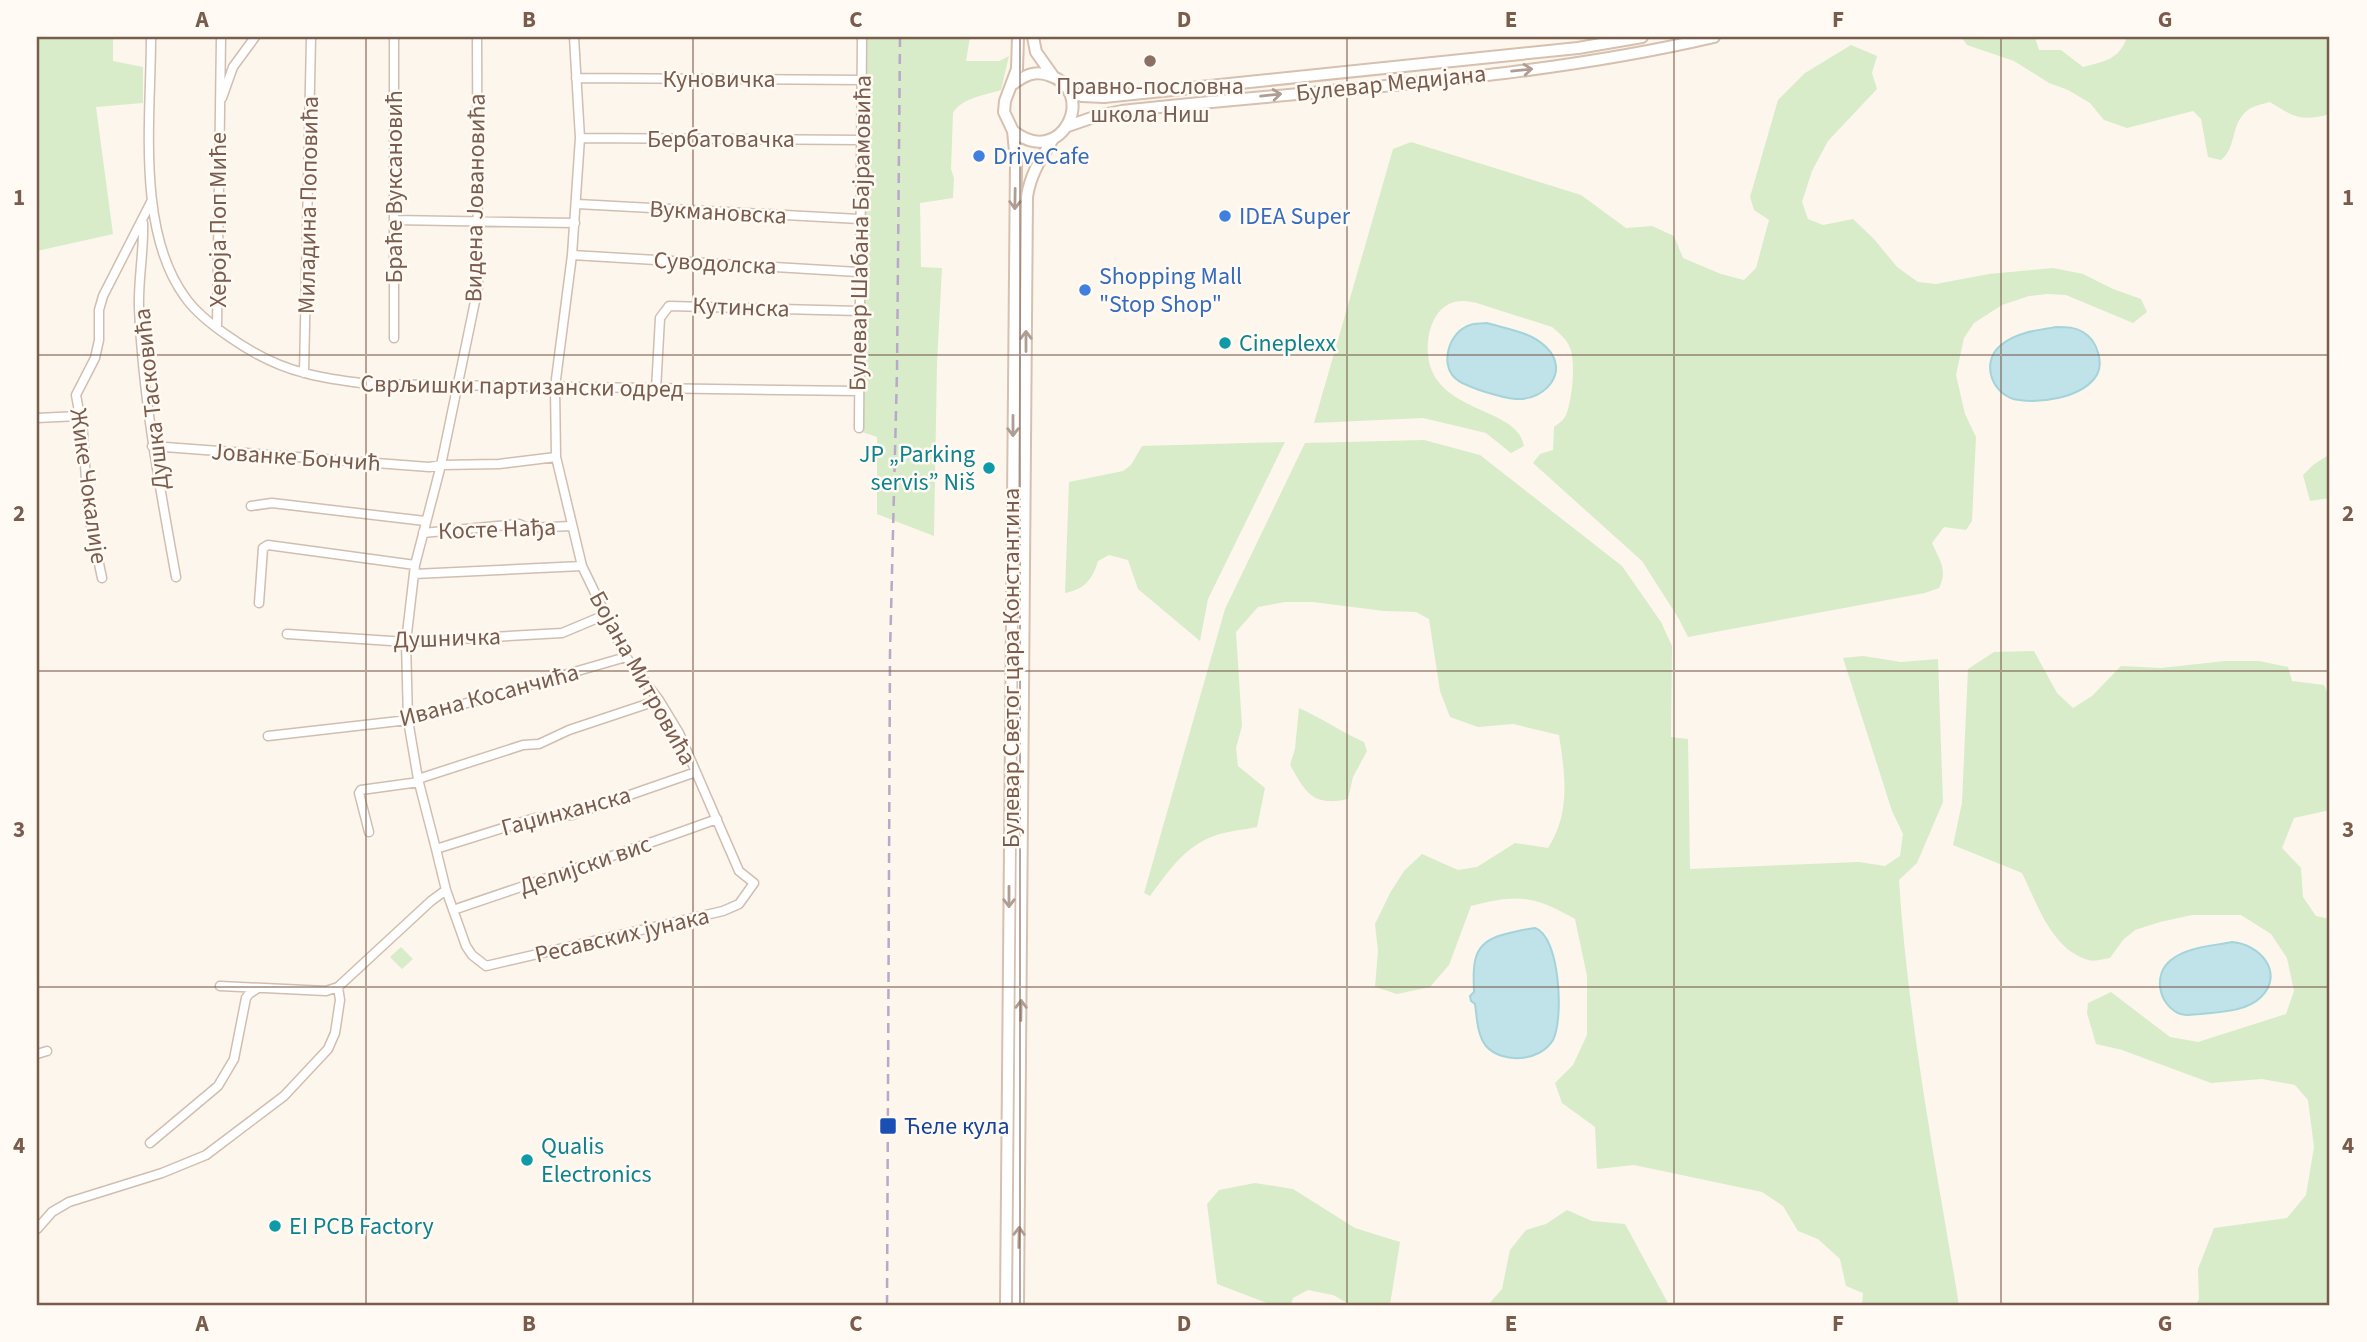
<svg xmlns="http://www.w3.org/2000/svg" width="2367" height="1342" font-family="'Source Sans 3',sans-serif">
  <rect width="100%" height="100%" fill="#fdf6ec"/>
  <path fill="#d8ecc9" d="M37 37H113V61L143 67V103L96 107 113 234 37 251Z
    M862 37H970L966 61H999L1009 56 1001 90C986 95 961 98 953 113L951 169 954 178 953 198 920 203 921 267 942 268 937 363 934 536 877 514V437L859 431Z
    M1961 37H2035L2039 50H2061L2083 67C2105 61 2119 60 2127 37H2330V114C2301 122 2294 117 2270 102 2263 104 2253 106 2248 110 2230 123 2237 148 2221 160L2208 157 2201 119 2193 111 2127 128 2104 120 2090 103 2068 90 2049 83 2014 61 1967 45Z
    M1851 45 1877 56 1872 73 1877 89 1828 141 1812 171 1802 202 1808 219 1823 225 1853 219 1874 239 1897 267 1918 282 1936 284 1989 274 2053 268 2083 274 2113 289 2141 299 2147 312 2133 323 2066 295 2047 294 2029 296 2002 305 1974 323 1964 338 1956 375 1965 414 1976 437 1972 521 1966 530 1944 527 1932 543C1940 561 1948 570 1939 588L1925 593 1688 637 1679 619 1642 561 1533 463 1540 454 1553 450 1554 427C1558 424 1564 420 1566 415 1572 401 1576 362 1570 348 1567 339 1559 333 1552 327 1528 319 1504 312 1480 304 1471 301 1458 299 1449 304 1437 310 1432 322 1429 334 1415 416 1517 402 1524 446L1511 453 1486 433 1423 418 1314 423 1393 149 1411 142 1581 195 1626 228 1652 226 1674 236 1683 258 1721 274 1744 280 1756 268 1769 220 1754 210 1750 197 1778 100 1805 73Z
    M1424 440 1480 455 1622 566 1661 622 1672 646 1671 737 1688 739 1690 869 1859 862 1885 866 1900 856 1903 834 1892 811 1843 658 1863 656 1901 662 1938 659 1943 802 1917 863 1899 880C1908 1023 1936 1165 1959 1305H1862L1863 1293 1846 1286 1840 1259 1818 1239 1798 1231 1783 1206 1762 1192 1634 1165 1597 1169 1595 1127 1562 1103 1555 1083 1573 1065 1587 1035V976L1575 919C1533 895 1518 894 1471 906L1449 965 1430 987 1397 994 1375 987 1378 951 1375 924 1390 893 1404 871 1422 854 1458 870 1477 867 1515 843 1548 848C1571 812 1565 775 1559 735L1513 724 1478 727 1450 717 1440 691 1429 619 1416 612 1384 611 1313 602H1285L1258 607 1236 632 1242 726 1236 748 1238 766 1265 788 1257 827C1243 830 1227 831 1214 836 1185 846 1168 872 1150 896L1144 893 1225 609 1305 443Z
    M1285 442 1208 599 1200 641 1138 589 1128 560 1109 555 1098 561C1092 580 1085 589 1065 593L1069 482 1123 471 1131 465 1142 446Z
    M2330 454V498L2310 501 2303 475 2313 465Z
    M2034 651 2057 693 2073 708 2092 696 2121 666 2161 668 2225 661H2259L2288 667 2292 681 2324 685 2330 698V810L2294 818 2282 848 2301 868 2303 897 2316 916 2330 919V1305H2196L2199 1299 2198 1269 2214 1228 2287 1218 2306 1195 2314 1147 2308 1100 2295 1085 2262 1079 2211 1083 2122 1050 2096 1044 2087 1013 2088 1003 2111 992 2170 1037 2198 1042 2286 1014 2294 991 2287 958 2271 934 2241 915H2192L2160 922 2135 930 2123 940 2110 958C2103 959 2095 962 2088 960 2051 949 2037 903 2022 873L1953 845 1962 803 1968 669 1994 652Z
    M1299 708C1322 718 1341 732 1364 742L1367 751 1353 777 1348 799C1313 807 1306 793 1290 765L1295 749Z
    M401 947 413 959 402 969 390 957Z
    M1255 1183 1293 1189 1355 1228 1400 1242 1390 1305H1351L1333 1295 1308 1290 1293 1298 1291 1305H1272L1217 1284 1207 1204 1219 1190Z
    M1567 1210 1592 1221 1625 1224 1669 1305H1488L1502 1289 1510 1250 1526 1230 1546 1224Z"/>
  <path fill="#bfe3e8" stroke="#a5d3da" stroke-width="2" d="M1487 323C1507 329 1531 332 1546 347 1571 371 1545 401 1516 399 1503 398 1464 387 1455 378 1439 363 1450 331 1470 325 1475 323 1482 324 1487 323Z
    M2057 327C2067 327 2075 327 2083 332 2097 340 2106 365 2094 379 2078 398 2042 403 2019 400 1993 397 1979 363 2001 345 2017 332 2038 330 2057 327Z
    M1535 928C1560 936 1564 1019 1553 1040 1540 1062 1502 1064 1486 1046 1477 1035 1477 1017 1475 1004L1471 1001 1470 996 1474 992C1473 964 1472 943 1502 935 1514 932 1524 929 1535 928Z
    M2232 942C2260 944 2285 973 2261 997 2246 1012 2219 1012 2200 1014 2193 1014 2185 1017 2178 1013 2158 1003 2153 974 2171 960 2187 947 2212 946 2232 942Z"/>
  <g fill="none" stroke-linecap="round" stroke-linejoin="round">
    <g stroke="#d1beb0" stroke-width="11">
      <path id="minor" d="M151 37C151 117 136 230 185 297 196 313 212 325 228 336 252 353 276 366 305 373 325 379 347 381 368 384L858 391
        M394 37V338
        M477 37 478 287 441 465 415 565 406 642 408 720 418 779 436 849 446 890 466 946 472 955 486 966 723 911 739 904 754 883 739 871 679 733 659 700 626 657 582 566 556 457 555 387 572 255 580 138 574 37
        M576 78 862 80
        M222 98 233 67 255 37
        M580 138 861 140
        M577 204 859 219
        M394 220 575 223
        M143 223C144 252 138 279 139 308 143 399 160 488 176 577
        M572 255 858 272
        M217 328 221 37
        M304 373 311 37
        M656 390 660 318 669 306 859 311
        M37 418 79 416
        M859 428 862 37
        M152 446 429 467 441 465 499 464 556 457
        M251 506 272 503 425 521
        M423 533 519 524 528 528 571 526
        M414 574 582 566
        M102 578 88 512 83 433 76 395 95 358 99 340V310L103 296 151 202
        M259 603 263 548 268 545 415 565
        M287 634 406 642 562 633 605 615
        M268 736 408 720 626 657
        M418 779 523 745 539 744 569 730 659 700
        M369 832 359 793 361 790 419 782
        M436 849 535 818 572 815 696 772
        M453 910C541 880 629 851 717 819
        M220 986 326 991 338 987 431 901 446 890
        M37 1054 47 1051
        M150 1143 218 1086 234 1059 246 998 249 994 258 988
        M37 1229 52 1212 69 1202 162 1173 206 1155 284 1096 328 1049 335 1033 340 1000 338 987"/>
    </g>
    <g stroke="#d6c0b0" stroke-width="14">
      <path id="secondary" d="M1033 37 1036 52 1053 76
        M1013 84C1024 76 1034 70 1048 75 1099 90 1062 170 1013 131
        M1069 92 1082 96 1104 97 1578 48 1642 37
        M1068 126 1097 116 1122 111C1319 89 1521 82 1714 37
        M1006 1305 1016 161 1013 131 1004 112 1005 101 1017 69 1018 37
        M1018 1305 1027 197C1030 175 1041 158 1053 139"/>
    </g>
    <use href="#minor" stroke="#fff" stroke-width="8"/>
    <use href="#secondary" stroke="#fff" stroke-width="10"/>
    <path stroke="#b9a8c9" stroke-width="2.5" stroke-dasharray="10 7" stroke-linecap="butt" d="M887 1305 890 653 897 371 900 37"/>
  </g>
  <defs><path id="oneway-shaft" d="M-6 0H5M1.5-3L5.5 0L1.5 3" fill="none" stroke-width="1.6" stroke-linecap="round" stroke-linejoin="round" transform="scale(1.75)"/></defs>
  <g stroke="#af9d94">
    <use href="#oneway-shaft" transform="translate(1522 70) rotate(-6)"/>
    <use href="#oneway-shaft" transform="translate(1271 95) rotate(-6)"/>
    <use href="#oneway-shaft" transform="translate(1015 199) rotate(91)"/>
    <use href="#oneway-shaft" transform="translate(1026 341) rotate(-90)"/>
    <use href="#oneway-shaft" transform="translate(1013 426) rotate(90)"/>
    <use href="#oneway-shaft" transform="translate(1009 897) rotate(90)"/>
    <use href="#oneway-shaft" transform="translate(1021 1010) rotate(-89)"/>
    <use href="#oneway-shaft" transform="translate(1019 1237) rotate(-89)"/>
  </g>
  <path fill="none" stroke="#7a5c4d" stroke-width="2" stroke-opacity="0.55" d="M366 37V1305M693 37V1305M1020 37V1305M1347 37V1305M1674 37V1305M2001 37V1305M37 355H2330M37 671H2330M37 987H2330"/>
  <circle fill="#8d6e63" stroke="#fffaf3" stroke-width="2.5" cx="1150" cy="61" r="7"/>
  <g fill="#3f7fe0" stroke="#fffaf3" stroke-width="2.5">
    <circle cx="979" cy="156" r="7"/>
    <circle cx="1225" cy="216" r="7"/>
    <circle cx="1085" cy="290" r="7"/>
  </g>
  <g fill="#0f9aa8" stroke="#fffaf3" stroke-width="2.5">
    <circle cx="1225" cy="343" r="7"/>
    <circle cx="989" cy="468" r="7"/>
    <circle cx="527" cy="1160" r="7"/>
    <circle cx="275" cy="1226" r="7"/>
  </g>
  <rect fill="#1a4fb4" stroke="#fffaf3" stroke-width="2.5" x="879" y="1117" width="18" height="18" rx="3.5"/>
  <g text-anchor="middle" stroke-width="5" stroke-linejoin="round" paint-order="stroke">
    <g font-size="24" fill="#7a5c4d" stroke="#fffaf3">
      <text x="719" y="87">Куновичка</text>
      <text transform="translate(1391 83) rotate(-6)" y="8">Булевар Медијана</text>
      <text x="721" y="147">Бербатовачка</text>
      <text transform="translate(394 187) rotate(-90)" y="8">Браће Вуксановић</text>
      <text transform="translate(475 198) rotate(-89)" y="8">Видена Јовановића</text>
      <text transform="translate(308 205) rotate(-89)" y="8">Миладина Поповића</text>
      <text transform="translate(718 212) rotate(3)" y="8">Вукмановска</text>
      <text transform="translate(218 220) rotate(-90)" y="8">Хероја Поп Миће</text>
      <text transform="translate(860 233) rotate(-89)" y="8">Булевар Шабана Бајрамовића</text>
      <text transform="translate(715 263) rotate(3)" y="8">Суводолска</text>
      <text transform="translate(741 307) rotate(2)" y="8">Кутинска</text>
      <text transform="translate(522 386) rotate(1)" y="8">Сврљишки партизански одред</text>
      <text transform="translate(151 399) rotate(-96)" y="8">Душка Тасковића</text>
      <text transform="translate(296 457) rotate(4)" y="8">Јованке Бончић</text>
      <text transform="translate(89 486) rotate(82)" y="8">Жике Чокалије</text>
      <text transform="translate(497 529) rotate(-2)" y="8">Косте Нађа</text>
      <text transform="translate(447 638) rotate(-2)" y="8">Душничка</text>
      <text transform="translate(1011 668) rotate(-90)" y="8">Булевар Светог цара Константина</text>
      <text transform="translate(643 678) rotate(61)" y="8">Бојана Митровића</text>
      <text transform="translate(489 695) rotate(-15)" y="8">Ивана Косанчића</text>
      <text transform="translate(566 811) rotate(-15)" y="8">Гаџинханска</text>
      <text transform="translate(585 865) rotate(-19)" y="8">Делијски вис</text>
      <text transform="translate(622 935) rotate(-13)" y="8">Ресавских јунака</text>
    </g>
    <g font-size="24" fill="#785e54" stroke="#fffaf3">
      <text x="1150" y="94">Правно-пословна<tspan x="1150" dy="28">школа Ниш</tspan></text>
    </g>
    <g font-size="24" fill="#366cbe" stroke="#fffaf3" text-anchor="start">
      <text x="993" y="164">DriveCafe</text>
      <text x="1239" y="224">IDEA Super</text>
      <text x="1099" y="284">Shopping Mall<tspan x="1099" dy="28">"Stop Shop"</tspan></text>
    </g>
    <g font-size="24" fill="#0d838f" stroke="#fffaf3" text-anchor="start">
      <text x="1239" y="351">Cineplexx</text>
      <text x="975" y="462" text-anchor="end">JP „Parking<tspan x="975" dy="28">servis” Niš</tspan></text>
      <text x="541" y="1154">Qualis<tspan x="541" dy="28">Electronics</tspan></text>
      <text x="289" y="1234">EI PCB Factory</text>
    </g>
    <g font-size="24" fill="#164399" stroke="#fffaf3" text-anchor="start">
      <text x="904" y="1134">Ћеле кула</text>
    </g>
  </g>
  <rect width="2367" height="1342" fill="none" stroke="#fffaf3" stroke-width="77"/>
  <rect x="38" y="38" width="2290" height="1266" fill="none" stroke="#7a5c4d" stroke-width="2.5"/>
  <g font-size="23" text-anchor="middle" font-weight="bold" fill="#7a5c4d">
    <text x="202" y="27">A</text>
    <text x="529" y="27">B</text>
    <text x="856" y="27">C</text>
    <text x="1184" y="27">D</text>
    <text x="1511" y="27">E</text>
    <text x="1838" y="27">F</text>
    <text x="2165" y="27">G</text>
    <text x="19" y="205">1</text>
    <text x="2348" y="205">1</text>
    <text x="19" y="521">2</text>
    <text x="2348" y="521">2</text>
    <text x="19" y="837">3</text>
    <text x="2348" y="837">3</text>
    <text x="19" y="1153">4</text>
    <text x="2348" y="1153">4</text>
    <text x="202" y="1331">A</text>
    <text x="529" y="1331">B</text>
    <text x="856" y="1331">C</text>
    <text x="1184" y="1331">D</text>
    <text x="1511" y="1331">E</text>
    <text x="1838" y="1331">F</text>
    <text x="2165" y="1331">G</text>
  </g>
</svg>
